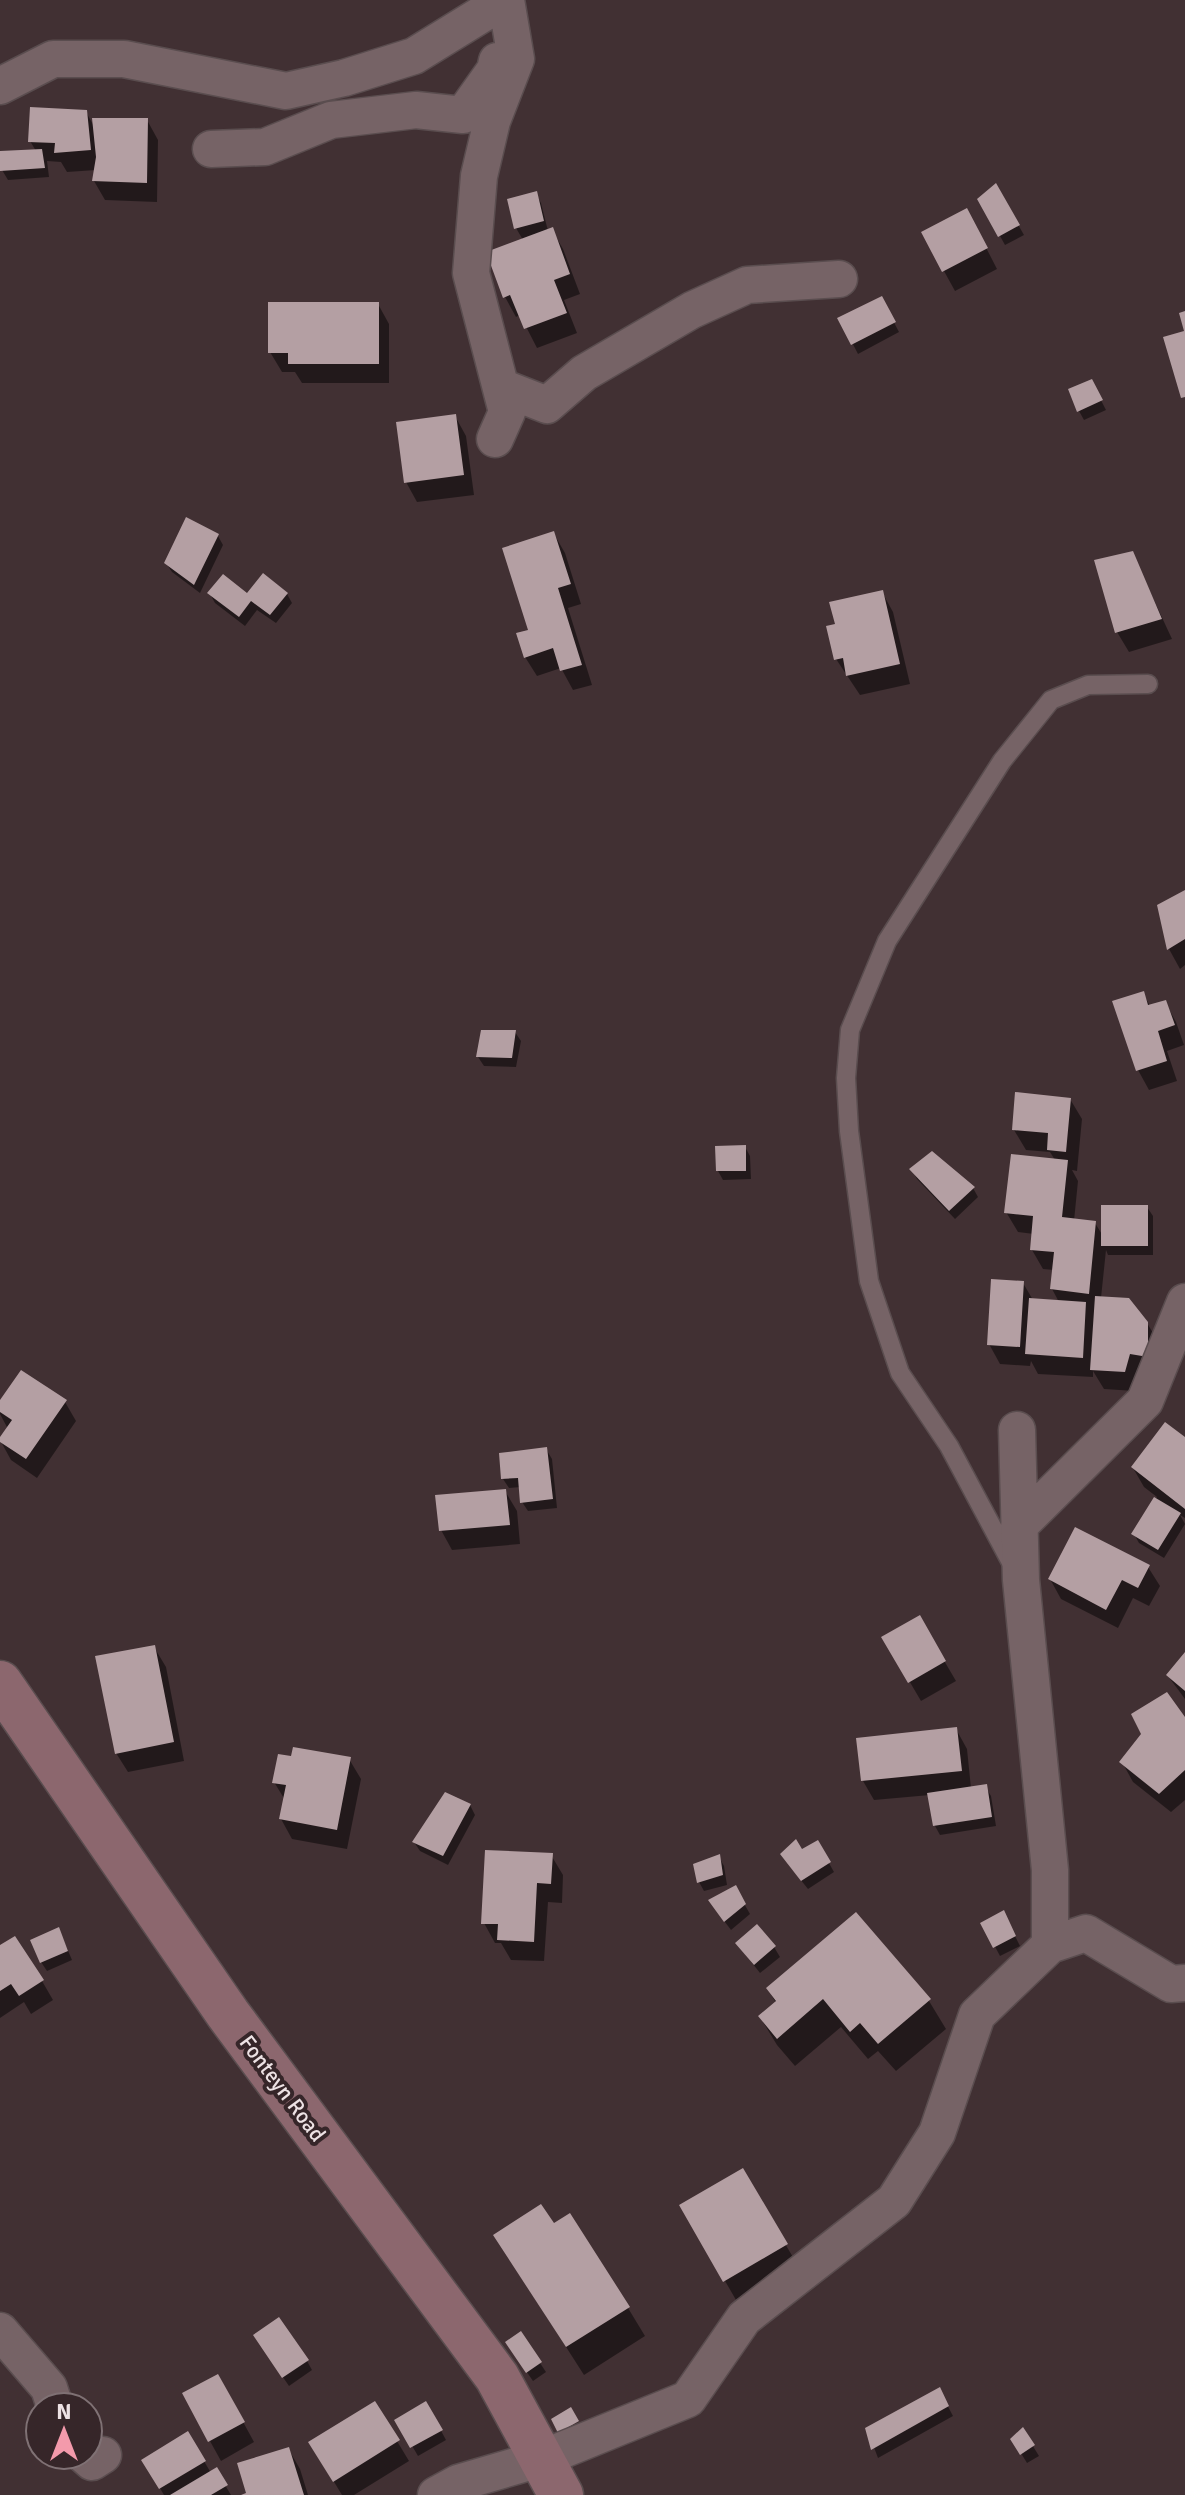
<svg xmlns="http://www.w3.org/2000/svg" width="1185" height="2495" font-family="Signika,sans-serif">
  <rect width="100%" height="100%" fill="#413033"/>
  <path fill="#0007" d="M86 112 95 128 147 120 158 140 157 202 105 200 94 181 96 170 67 172 61 162 47 161 49 177 8 180 2 170 0 153 36 151 30 141Z
    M996 186 1024 235 1005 245 980 200Z
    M536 194 541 203 548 231 552 230 563 249 580 294 564 300 577 333 537 348 520 315 516 317 505 297 523 240 516 228Z
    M977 230 997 269 955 291 923 233Z
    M881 298 899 332 858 354 840 319Z
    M378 304 389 324V383H302L295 372H282L270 352Z
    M1091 381 1106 410 1084 420 1079 411Z
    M455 416 466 436 474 495 417 502 406 482Z
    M554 534 565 553 581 604 568 608 592 685 573 690 561 668 537 676 525 657Z
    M218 536 223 545 200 593 172 572 166 563Z
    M1132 553 1172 639 1129 652 1117 632Z
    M882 592 893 612 910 684 860 695 836 659 837 625Z
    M210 594H287L292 603 276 623 257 610 245 626 215 603Z
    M1185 893V965L1180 969 1169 949 1159 906Z
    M1143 993 1150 1006 1165 1002 1176 1022 1184 1045 1167 1051 1177 1081 1149 1090 1138 1070Z
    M515 1032 521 1041 516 1067 484 1066 478 1057Z
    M1070 1099 1082 1119 1077 1171 1072 1170 1078 1181 1074 1221 1095 1223 1103 1236 1147 1207 1153 1216V1255H1108L1106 1250 1101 1298 1147 1323 1159 1343 1135 1391 1104 1389 1093 1371V1377L1038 1374 1031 1361 1030 1366 1000 1364 989 1344 1023 1283 1033 1300 1059 1302 1052 1289 1054 1270 1043 1269 1032 1250 1034 1234 1018 1232 1006 1212 1055 1160 1050 1152 1026 1150 1014 1130Z
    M745 1147 750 1156 751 1179 723 1180 718 1171Z
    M912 1170 973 1188 978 1197 955 1219 917 1179Z
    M65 1402 76 1421 37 1478 11 1460 0 1440 8 1429 0 1414V1404Z
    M1185 1439V1518L1180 1515 1185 1524 1164 1558 1139 1543 1134 1534 1157 1497 1144 1487 1133 1468Z
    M546 1449 552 1459 557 1508 528 1511 522 1502 521 1487 509 1488 503 1479Z
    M505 1491 517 1511 520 1544 452 1550 441 1530Z
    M1148 1567 1160 1586 1149 1606 1133 1598 1118 1628 1061 1599 1050 1579Z
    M919 1618 956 1681 921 1701 884 1638Z
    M154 1647 166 1667 184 1761 128 1772 116 1753Z
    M1185 1655V1699L1168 1676Z
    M1185 1720V1800L1171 1812 1133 1782 1122 1762 1143 1734Z
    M956 1729 967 1749 971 1788 985 1786 991 1796 996 1826 940 1835 935 1826 930 1795 874 1800 863 1781Z
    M349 1759 361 1779 347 1849 292 1839 281 1819 285 1800 274 1782Z
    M470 1805 475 1815 448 1865 420 1851 414 1842Z
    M817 1842 834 1872 808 1889 788 1864Z
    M551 1855 563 1875 562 1903 548 1902 544 1961 511 1960 501 1943H495L484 1923Z
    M719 1857 724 1866 727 1885 704 1891 699 1882Z
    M735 1888 750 1914 731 1930 716 1910Z
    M1008 1922 1020 1946 1000 1956 983 1924Z
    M63 1939 72 1960 47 1971 41 1962Z
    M737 1944 774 1947 780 1957 760 1973Z
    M0 1947 42 1981 53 2000 31 2014 24 2002 0 2018Z
    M768 1989 929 2001 946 2029 896 2071 878 2051 868 2059 841 2027 795 2066 777 2045 760 2017 776 2003Z
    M742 2171 797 2264 736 2300 682 2206Z
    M553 2225 628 2308 645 2336 584 2375 495 2236Z
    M261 2345 307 2361 312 2370 289 2386Z
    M513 2352 540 2363 546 2372 533 2381Z
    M218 2376 254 2442 221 2461 184 2394Z
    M944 2399 953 2416 878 2458 867 2429Z
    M374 2403 409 2461 354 2495H342L322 2462Z
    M426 2403 446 2440 418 2456 397 2420Z
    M1023 2430 1039 2456 1027 2463 1013 2440Z
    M188 2434 211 2473 216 2470 231 2495H164L144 2461Z
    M289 2450 300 2469 308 2495H245Z"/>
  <path fill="#b49fa3" d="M30 107 87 110 91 150 54 153 55 143 28 142Z
    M92 118H148L147 183 92 181 96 157Z
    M42 149 45 168 0 171V151Z
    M996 183 1020 225 998 237 977 199Z
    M537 191 544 221 514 229 507 199Z
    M967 208 988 248 942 272 921 232Z
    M553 227 570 274 554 280 567 313 524 329 510 295 503 298 486 252Z
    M882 296 896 322 851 345 837 318Z
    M268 302H379V364H288V353H268Z
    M1185 311V397L1181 398 1163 337 1184 331 1179 313Z
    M1092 379 1103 400 1077 412 1068 389Z
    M456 414 464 475 404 483 396 422Z
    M186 517 219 534 194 585 164 563Z
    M554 531 571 584 558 588 582 665 560 671 553 648 524 658 516 633 528 630 502 548Z
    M1133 551 1162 619 1115 633 1094 560Z
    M263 573 288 593 270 615 251 601 239 617 207 593 223 574 247 593Z
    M883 590 900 664 846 676 843 658 834 660 826 626 835 624 829 602Z
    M1185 890V939L1167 950 1157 905Z
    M1144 991 1148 1005 1166 1000 1175 1025 1158 1031 1167 1061 1136 1071 1112 1001Z
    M481 1030H516L512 1058 476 1057Z
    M1015 1092 1071 1098 1066 1152 1047 1150 1048 1133 1012 1130Z
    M746 1145V1171H716L715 1146Z
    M932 1151 975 1187 949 1211 909 1169Z
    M1011 1154 1068 1160 1062 1217 1096 1221 1089 1294 1050 1289 1054 1252 1030 1250 1033 1216 1004 1213Z
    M1101 1205H1148V1246H1101Z
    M991 1279 1024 1281 1020 1347 987 1345Z
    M1095 1296 1129 1298 1148 1322V1357L1130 1354 1125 1372 1090 1370Z
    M1029 1298 1086 1302 1083 1358 1025 1354Z
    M21 1370 67 1400 26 1459 0 1442V1437L12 1420 0 1412V1400Z
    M1165 1422 1185 1437V1509L1131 1467Z
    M547 1447 553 1499 520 1503 518 1478 501 1479 499 1453Z
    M506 1489 510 1525 439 1531 435 1495Z
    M1154 1497 1181 1513 1158 1550 1131 1534Z
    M1075 1527 1150 1565 1138 1588 1122 1580 1106 1610 1048 1579Z
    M920 1615 946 1661 908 1683 881 1637Z
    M155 1645 174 1742 115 1754 95 1656Z
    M1185 1652V1691L1166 1675Z
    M1167 1692 1185 1717V1770L1159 1794 1119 1762 1141 1734 1131 1714Z
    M957 1727 962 1771 861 1781 856 1738Z
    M293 1747 351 1757 337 1830 279 1819 286 1785 272 1783 278 1754 291 1756Z
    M987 1784 992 1817 933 1826 927 1793Z
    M445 1792 471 1804 443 1856 412 1842Z
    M796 1839 802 1849 818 1840 831 1862 801 1881 780 1854Z
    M485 1850 553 1853 551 1884 537 1883 534 1942 497 1940 498 1924H481Z
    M720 1854 723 1875 697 1883 693 1864Z
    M736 1885 746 1904 724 1922 708 1900Z
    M1004 1910 1016 1936 993 1948 980 1923Z
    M856 1912 931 1999 878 2044 860 2023 850 2032 823 1999 777 2039 758 2016 776 2001 766 1988Z
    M757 1924 776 1946 754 1965 735 1943Z
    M59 1927 68 1951 40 1963 30 1940Z
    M15 1936 44 1980 19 1996 11 1984 0 1991V1945Z
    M743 2168 788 2244 723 2282 679 2205Z
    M541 2204 554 2223 570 2213 630 2307 566 2347 493 2235Z
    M279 2317 309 2360 282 2378 253 2335Z
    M521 2331 542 2362 526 2373 505 2342Z
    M218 2374 245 2422 208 2442 182 2393Z
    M940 2387 949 2406 871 2450 865 2428Z
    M375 2401 400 2440 333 2482 308 2442Z
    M426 2401 443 2430 410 2448 394 2420Z
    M571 2407 579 2421 558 2433 551 2419Z
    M1023 2427 1035 2445 1020 2455 1010 2439Z
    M188 2431 206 2461 159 2489 141 2460Z
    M289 2447 304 2495H241L246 2493 237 2463Z
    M217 2467 228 2485 211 2495H170Z"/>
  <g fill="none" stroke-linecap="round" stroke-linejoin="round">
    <g stroke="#5a4d4f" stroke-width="21">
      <path id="lane" d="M1013 1566 949 1446 900 1373 869 1281 849 1131 846 1078 850 1030 887 941 1002 761 1051 700 1088 685 1148 684"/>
    </g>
    <g stroke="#5a4d4f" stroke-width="39">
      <path id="street" d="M0 86 53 59H124L286 91 344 78 414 56 505 0
        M211 149 265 147 331 120 416 110 463 115 495 70 497 61
        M501 387 547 405 584 373 692 310 747 285 839 279
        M495 439 507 412 471 273 479 176 492 121 516 59 506 0
        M1017 1430 1021 1580 1050 1870V1945
        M1019 1526 1145 1401 1185 1302
        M0 2331 49 2388 55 2407
        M84 2455 92 2462 103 2455
        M436 2495 458 2483 543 2458 688 2399 744 2318 894 2201 937 2133 977 2015 1050 1945 1086 1933 1171 1984 1185 1983"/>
    </g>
    <g stroke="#5a4d4f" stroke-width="47">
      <path id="secondary" d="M0 1683 228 2014 497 2377 561 2495"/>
    </g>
    <use href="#lane" stroke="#766366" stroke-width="18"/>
    <use href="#street" stroke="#766366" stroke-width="36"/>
    <use href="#secondary" stroke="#8c676e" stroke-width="44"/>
  </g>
  <g text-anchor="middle" stroke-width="8" stroke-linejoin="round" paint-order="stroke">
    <g font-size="22" fill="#ede2e4" stroke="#362629">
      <text transform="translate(283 2088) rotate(53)" y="8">Fonteyn Road</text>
    </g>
  </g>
  <g transform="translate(64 2431)"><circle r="38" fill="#362629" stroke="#7f7174" stroke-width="2"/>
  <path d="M0-6L14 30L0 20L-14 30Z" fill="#f39aab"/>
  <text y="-12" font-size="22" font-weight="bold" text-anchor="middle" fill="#ede2e4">N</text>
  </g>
</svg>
